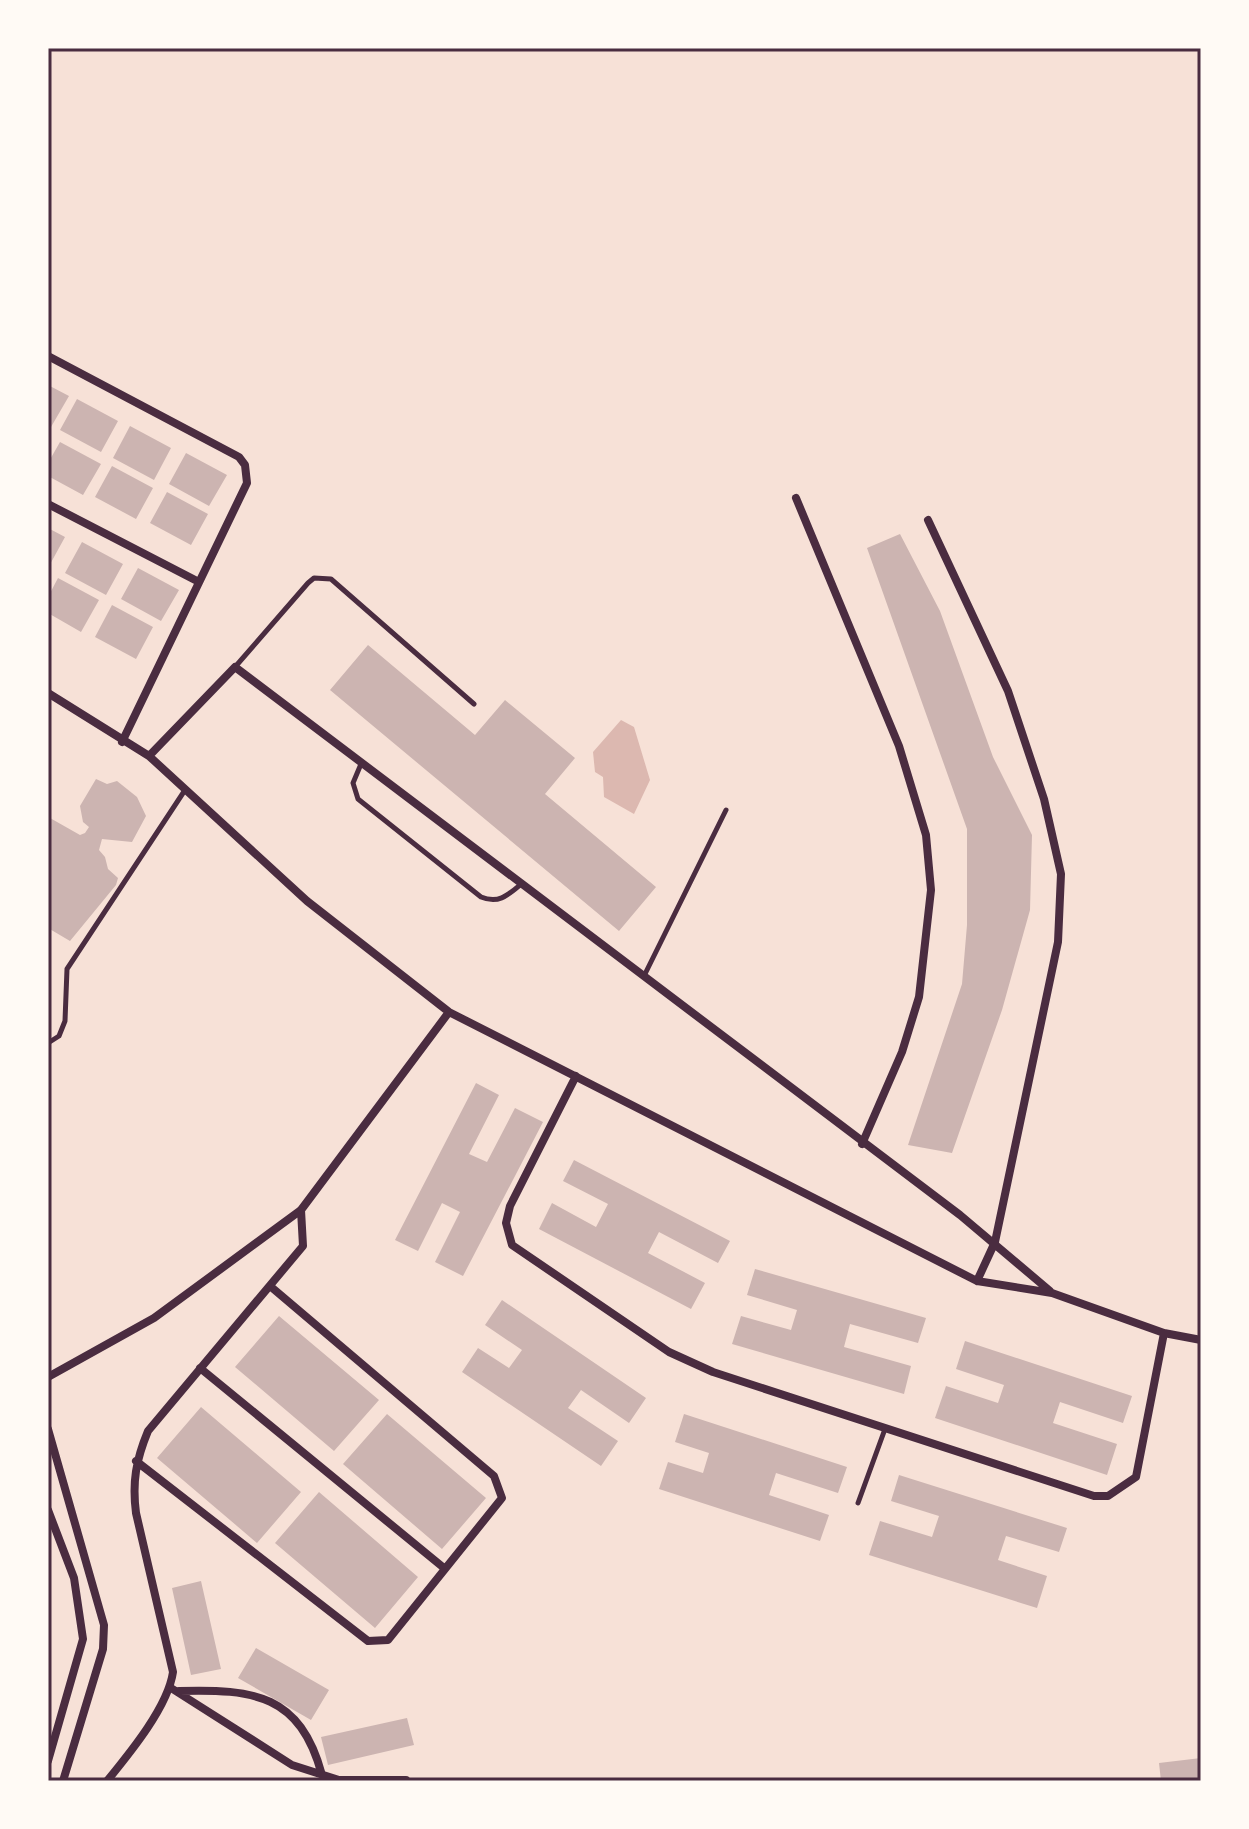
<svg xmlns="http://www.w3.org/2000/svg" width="1249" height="1829" font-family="Merriweather,serif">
  <rect width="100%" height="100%" fill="#f7e1d7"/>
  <path fill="#dcb8b0" d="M621 720 634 727 650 780 634 814 604 797 603 777 595 772 593 752Z"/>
  <path fill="#ccb4b1" d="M48 385 69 396 51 427 48 425Z
    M77 399 118 421 101 452 60 430Z
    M130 426 171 448 154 480 113 458Z
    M60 442 101 464 83 495 48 476V463Z
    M186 453 227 475 209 506 169 484Z
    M112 466 153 488 136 519 95 497Z
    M167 492 208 514 191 545 150 523Z
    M48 528 65 537 48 568Z
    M900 534 940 611 993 757 1032 835 1030 910 1002 1010 952 1153 908 1145 962 984 967 925V829L867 548Z
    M82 542 123 564 106 595 65 573Z
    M138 568 179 590 161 621 121 599Z
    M58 578 99 600 81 632 48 613V597Z
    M112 605 153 627 136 659 95 637Z
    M368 645 475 735 505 700 575 758 545 794 656 887 619 931 330 690Z
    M96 779 107 784 117 781 137 797 146 816 132 842 102 839 99 850 105 857 108 869 118 878 116 885 70 941 48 928V821L50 818 80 835 85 833 89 827 83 822 80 806Z
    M476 1083 499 1095 469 1154 487 1162 515 1108 543 1122 463 1276 435 1262 460 1212 442 1203 418 1251 395 1240Z
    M574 1160 730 1241 718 1263 659 1232 648 1253 705 1283 691 1309 539 1229 552 1203 596 1227 608 1204 563 1181Z
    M755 1269 926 1318 918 1343 850 1324 844 1347 911 1366 904 1394 732 1344 741 1316 791 1330 797 1310 747 1295Z
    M502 1300 646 1398 629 1423 581 1390 568 1408 618 1441 601 1466 462 1372 478 1348 509 1368 522 1350 485 1325Z
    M279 1316 379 1400 334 1451 235 1367Z
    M965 1341 1132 1396 1123 1423 1060 1402 1053 1423 1117 1444 1107 1475 935 1418 946 1386 998 1403 1004 1385 956 1369Z
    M201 1407 301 1492 257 1543 157 1458Z
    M387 1414 486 1498 442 1549 343 1464Z
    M684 1414 847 1467 838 1493 776 1473 769 1495 829 1515 820 1541 659 1489 668 1462 703 1473 709 1453 675 1442Z
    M899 1475 1067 1528 1059 1552 1006 1536 998 1560 1047 1576 1037 1608 869 1555 880 1521 932 1537 939 1516 891 1501Z
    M319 1492 418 1577 375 1628 275 1543Z
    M201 1581 221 1669 191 1675 172 1588Z
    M256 1648 329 1690 311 1720 238 1678Z
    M407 1718 414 1745 328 1765 321 1737Z
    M1201 1758V1781H1161L1159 1763Z"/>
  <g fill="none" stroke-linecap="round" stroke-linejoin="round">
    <path stroke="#4a2c40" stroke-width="5" d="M235 667 308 583 314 578 331 579 474 704
      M361 764 353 783 358 799 481 897C498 904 507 896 520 885
      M644 976 726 810
      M48 1043 59 1036 65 1021 67 969 185 790
      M858 1503 885 1429"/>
    <path stroke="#4a2c40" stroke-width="8" d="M48 356 239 457 245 465 247 483 122 742
      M796 498 899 746 926 835 931 890 919 997 902 1052 862 1144
      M48 504 199 582
      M928 520 1008 691 1044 799 1061 874 1058 942 995 1242 977 1281
      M48 693 149 756 307 901 449 1012 977 1281 1052 1293 1164 1333 1201 1340
      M149 756 235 667 960 1215 1050 1291
      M576 1076 510 1206 506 1223 512 1245 669 1352 713 1372 1094 1496H1108L1136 1477 1164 1333
      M200 1368 444 1568
      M48 1377 154 1318 301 1210 449 1012
      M48 1429 104 1625 103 1649 63 1781
      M136 1461 368 1641 388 1640 502 1498 494 1476 270 1286
      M48 1510 74 1578 83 1639 48 1761
      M171 1688 292 1765 339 1780H406
      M179 1691C254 1689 300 1694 322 1775
      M107 1781C129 1754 168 1707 173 1672L136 1513C132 1482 136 1460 148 1431L303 1246 301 1210"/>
  </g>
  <rect width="1249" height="1829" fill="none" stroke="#fffaf5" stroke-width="100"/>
  <rect x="50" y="50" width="1149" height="1729" fill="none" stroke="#4a2c40" stroke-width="3"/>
</svg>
